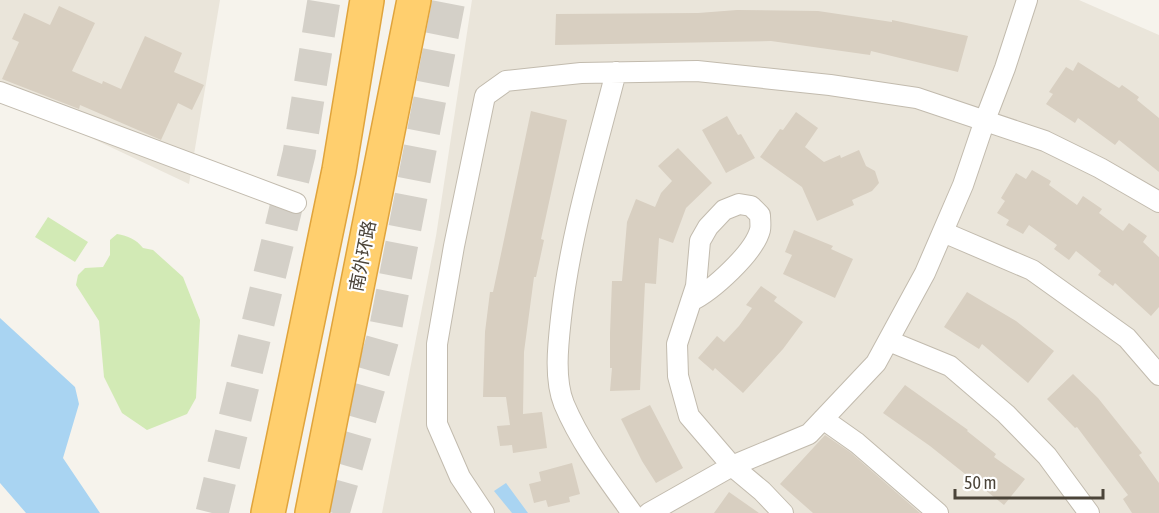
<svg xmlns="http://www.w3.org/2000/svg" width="1159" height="513" font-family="'Asap Condensed','Noto Sans SC',sans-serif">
  <rect width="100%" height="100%" fill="#f6f3ec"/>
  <path fill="#eae5da" d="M0 0H220L189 184 0 95Z
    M472 0H1079L1159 35V513H382L436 236Z"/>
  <path fill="#d2eab5" d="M48 217 88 242 75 262 35 237Z
    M117 234C128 236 136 239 143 248L153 250 183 277 200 320 196 398 187 414 147 430 122 413 104 377 99 321 76 285 78 275 85 268 103 267 110 255V240Z"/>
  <path fill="#a9d4f2" d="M0 318 75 387 79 404 63 458 100 513H26L0 483Z
    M506 483 528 513H512L494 491Z"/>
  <path fill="#d8cfc1" d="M59 6 95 23 72 71 102 84 103 81 121 89 145 36 182 53 174 72 204 85 192 110 178 103 161 140 80 105 79 109 2 79 19 42 12 39 24 13 50 25Z
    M737 10 818 11 892 22V20L968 36 958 72 871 51 870 55 771 41 555 45 556 14 698 13Z
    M1078 62 1119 88 1122 85 1139 97 1137 100 1159 118V172L1119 140 1115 145 1078 118 1075 123 1046 104 1053 94 1049 92 1066 67 1073 71Z
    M531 111 567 120 541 239 544 240 536 277H534L524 352 523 414 542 412 547 448 513 453 512 445 500 446 497 426 510 425 506 397H483L485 332 490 292H493Z
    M796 112 818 128 805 147 824 162 840 155 841 158 859 150 866 166 875 171 879 183 872 191 852 200 854 205 817 221 802 187 760 157 780 129 783 130Z
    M727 116 738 135 741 134 755 158 726 173 702 130Z
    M678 148 712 183 686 208 673 243 659 238 656 284 645 283 640 390 610 391 612 368H610V333L612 281H622L627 222 636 199 655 207 661 193 672 181 658 166Z
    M1032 170 1051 181 1049 185 1077 205 1083 196 1102 209 1099 213 1123 231 1129 223 1147 236 1143 242 1159 257V307L1151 316 1115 283 1113 286 1098 275 1101 271 1076 251 1069 260 1054 249 1057 245 1029 225 1023 234 1006 225 1009 220 997 213 1005 201 1001 198 1016 173 1026 179Z
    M794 230 833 246 831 249 853 259 835 298 783 274 792 255 785 252Z
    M761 286 777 297 774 301 803 322 783 349 743 393 715 368 713 371 698 358 717 336 724 342 739 326 752 308 746 305Z
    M967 292 1016 321 1054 351 1028 383 982 344 979 349 944 327Z
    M1073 374 1098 398 1142 453 1139 455 1159 483V513H1132L1123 499 1128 495 1077 427 1075 428 1047 399Z
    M905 385 968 430 967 431 996 454 994 457 1025 479 1004 505 930 446 883 413Z
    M650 405 683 468 656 483 642 461 621 419Z
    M825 435 850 452 920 513H813L780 484Z
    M572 463 580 494 569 497 570 502 548 507 546 500 534 503 529 484 541 481 539 472Z
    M729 492 759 513H714Z"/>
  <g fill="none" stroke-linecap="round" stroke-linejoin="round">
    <path stroke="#d4d0c8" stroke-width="33" stroke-dasharray="33 16" stroke-linecap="butt" d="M212 513 299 154 324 0
      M333 513 385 331 449 0"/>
    <g stroke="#c2bbae" stroke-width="22">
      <path id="street" d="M616 72C595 154 570 235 561 318 558 345 554 379 564 404 581 444 607 478 632 513
        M0 92 296 203
        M943 232 1032 270 1127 338 1159 375
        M691 301C712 291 754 253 760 230 761 226 760 219 760 215L751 206 739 204 724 210 708 227 700 241 696 286 677 344 678 376 689 416 732 466 762 491 783 513
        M889 341 950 366 1006 414 1047 456 1089 513
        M823 419 857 443 938 513
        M484 513 460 477 437 424V344L454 246 485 96 506 81 581 73 697 71 830 85 917 98 1045 141 1100 168 1159 202
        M649 513 732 466 809 434 876 363 925 273 963 185 985 120 1005 68 1027 0"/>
    </g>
    <g stroke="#e0a43c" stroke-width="36">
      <path id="highway" d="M268 513 339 170 367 0
        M312 513 414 0"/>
    </g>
    <use href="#street" stroke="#fff" stroke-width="20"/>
    <use href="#highway" stroke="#ffcf6e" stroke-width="33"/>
  </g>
  <g text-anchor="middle" stroke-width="4.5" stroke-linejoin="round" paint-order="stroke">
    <g font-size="18" fill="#4b4439" stroke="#fff">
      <text transform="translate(363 256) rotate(-79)" y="6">南外环路</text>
    </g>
  </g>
  <path d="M955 489v9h148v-9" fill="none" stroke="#4b4439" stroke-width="3"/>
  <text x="964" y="489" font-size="18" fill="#4b4439" stroke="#ffffff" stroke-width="4.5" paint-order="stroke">50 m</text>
</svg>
